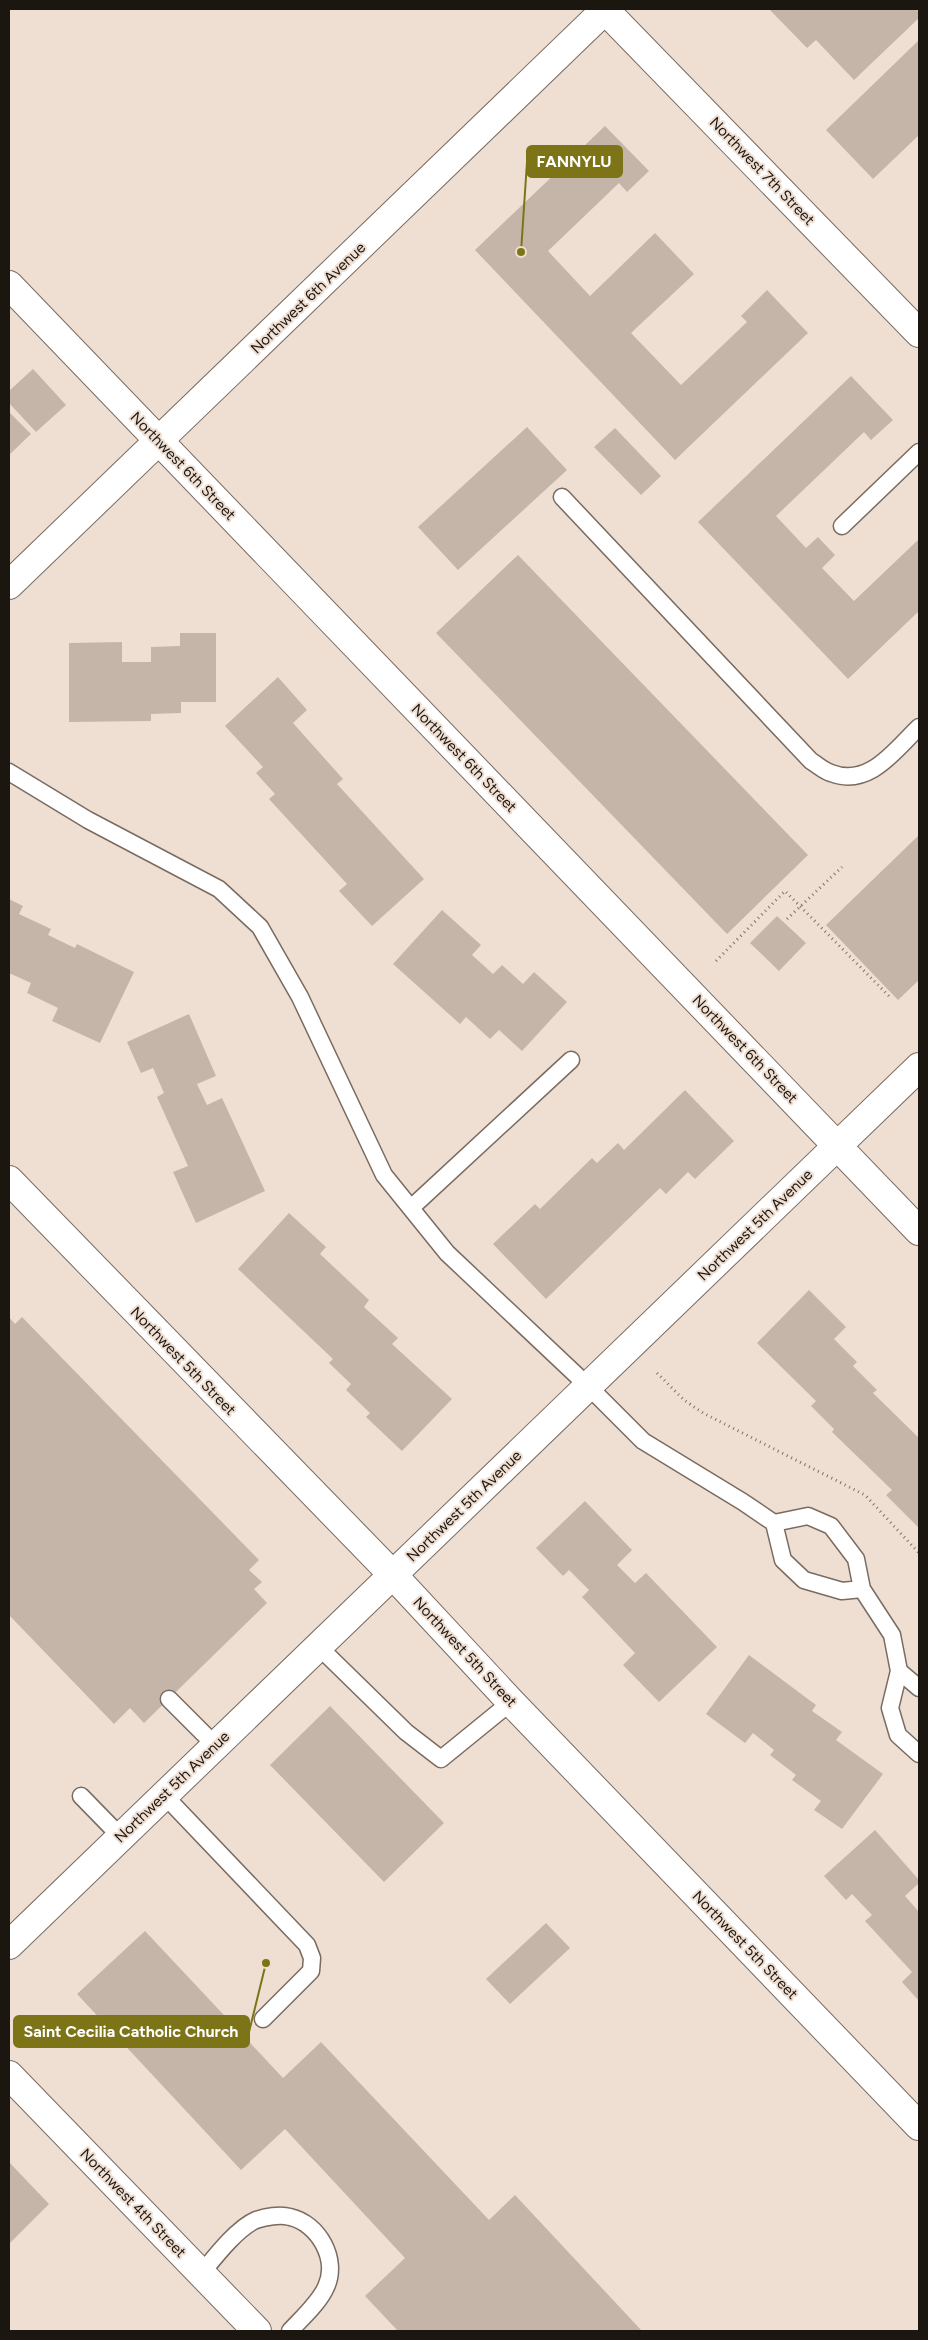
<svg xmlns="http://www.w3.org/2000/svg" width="928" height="2340" font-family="Figtree,sans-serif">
  <rect width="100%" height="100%" fill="#efdfd2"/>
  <path fill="#c5b5a9" d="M769 9H916L919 12V18L854 80 816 40 807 48Z
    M919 40V135L873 179 826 130Z
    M605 126 649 171 627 192 619 183 548 251 590 296 655 233 694 274 631 333 681 385 747 322 741 316 767 290 808 333 675 460 475 250Z
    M33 369 66 405 36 432 9 403V391Z
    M851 376 893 420 871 440 864 432 776 516 806 548 818 537 835 555 822 568 854 601 919 539V611L848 679 698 522Z
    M9 412 31 434 9 455Z
    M527 427 567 470 458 570 418 527Z
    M615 428 661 476 641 495 594 447Z
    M518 555 808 855 727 934 436 633Z
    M180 633H216V702H181V713L151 714V721L69 722V643L122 642V662H151V647L180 646Z
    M278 677 307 710 293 723 343 779 337 784 424 879 372 926 339 891 347 884 269 799 275 794 256 773 263 767 225 726Z
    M919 835V980L898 1000 826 925Z
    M9 899 23 906 19 914 51 929 48 935 75 948 77 944 134 972 100 1043 52 1021 58 1008 27 993 31 983 9 973Z
    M442 910 481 945 472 955 493 974 502 965 523 984 534 972 567 1002 522 1051 499 1030 490 1039 466 1017 460 1024 393 964Z
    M777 916 806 943 779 971 750 943Z
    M189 1014 216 1076 197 1084 207 1105 222 1098 265 1191 196 1223 173 1172 188 1166 157 1097 164 1093 153 1068 141 1073 127 1042Z
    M685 1090 734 1141 695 1179 688 1172 666 1194 660 1188 546 1299 493 1244 535 1204 540 1209 592 1158 597 1163 618 1143 624 1150Z
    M289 1213 326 1247 320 1254 369 1300 364 1307 398 1338 392 1344 452 1399 402 1451 366 1417 370 1413 346 1390 351 1384 329 1363 333 1359 238 1269Z
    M809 1290 846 1327 834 1339 857 1362 853 1366 877 1390 873 1393 919 1438V1528L886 1495 892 1490 832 1432 834 1429 811 1406 816 1401 757 1343Z
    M9 1317 15 1324 22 1317 259 1560 249 1570 262 1582 254 1589 267 1603 144 1723 130 1708 114 1724 9 1615Z
    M585 1501 632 1550 617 1565 635 1583 646 1573 717 1647 659 1702 623 1665 635 1653 582 1597 589 1590 569 1570 563 1576 536 1548Z
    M749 1655 816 1705 812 1711 842 1732 836 1740 883 1774 842 1829 814 1810 821 1801 792 1780 796 1775 770 1755 774 1750 753 1733 745 1743 706 1714Z
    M330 1706 444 1823 384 1882 270 1765Z
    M875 1830 919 1880V1883L905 1896 919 1912V2001L902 1982 912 1972 865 1921 872 1915 852 1894 846 1900 824 1876Z
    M546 1923 570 1948 510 2004 486 1979Z
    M145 1931 283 2078 321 2042 489 2220 515 2195 642 2331H398L365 2296 405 2258 285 2129 241 2170 77 1994Z
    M9 2162 49 2204 9 2244Z"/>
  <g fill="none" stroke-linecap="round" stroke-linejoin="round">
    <g stroke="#7a6b60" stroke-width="19">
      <path id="service" d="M562 497 811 761C818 765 824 771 831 773 869 788 895 750 919 727
        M842 526 919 452
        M9 772 88 820 219 889 260 927 300 997 384 1175 447 1253 589 1387 643 1441 743 1502 774 1523 783 1560 804 1580 842 1591 862 1589 856 1559 831 1526 808 1516 774 1523
        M411 1208 571 1060
        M862 1589 892 1635 899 1671 890 1708 898 1735 919 1754
        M318 1646 406 1732 441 1759 511 1702
        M899 1671 919 1688
        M169 1699 215 1745
        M164 1795 307 1945 312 1958 311 1971 263 2019
        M81 1796 121 1837
        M201 2274C214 2258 237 2228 256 2220 265 2217 280 2214 290 2217 318 2223 339 2259 326 2287 319 2303 302 2318 290 2331"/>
    </g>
    <g stroke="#7a6b60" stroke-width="30">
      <path id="minor" d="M604 9 919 333
        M9 585 606 9
        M9 1945 919 1067
        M9 2075 257 2331"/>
    </g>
    <g stroke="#7a6b60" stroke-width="30">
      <path id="primary" d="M9 285 919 1231
        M9 1180 392 1574 511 1702 919 2126"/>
    </g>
    <path stroke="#7e736a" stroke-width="3" stroke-dasharray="1 4" stroke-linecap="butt" d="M787 919 842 867
      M716 961 785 891 889 996
      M657 1373 684 1400 703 1413 865 1495 919 1553"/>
    <use href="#service" stroke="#fff" stroke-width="16"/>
    <use href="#minor" stroke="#fff" stroke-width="28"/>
    <use href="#primary" stroke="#fff" stroke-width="28"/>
  </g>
  <g text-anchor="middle" stroke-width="4" stroke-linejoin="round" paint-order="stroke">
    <g font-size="15" fill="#1c1611" stroke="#efdfd2">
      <text transform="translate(762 171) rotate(46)" y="5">Northwest 7th Street</text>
      <text transform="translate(308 298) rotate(-44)" y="5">Northwest 6th Avenue</text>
      <text transform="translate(183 466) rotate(46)" y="5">Northwest 6th Street</text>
      <text transform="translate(464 758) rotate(46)" y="5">Northwest 6th Street</text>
      <text transform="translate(745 1049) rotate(46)" y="5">Northwest 6th Street</text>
      <text transform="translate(755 1225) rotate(-44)" y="5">Northwest 5th Avenue</text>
      <text transform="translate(183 1361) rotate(46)" y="5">Northwest 5th Street</text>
      <text transform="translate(464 1506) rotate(-44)" y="5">Northwest 5th Avenue</text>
      <text transform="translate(465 1652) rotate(47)" y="5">Northwest 5th Street</text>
      <text transform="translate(172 1787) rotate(-44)" y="5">Northwest 5th Avenue</text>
      <text transform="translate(745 1945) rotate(46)" y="5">Northwest 5th Street</text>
      <text transform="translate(133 2203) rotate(46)" y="5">Northwest 4th Street</text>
    </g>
  </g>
  <path fill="none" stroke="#7c7417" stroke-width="2" d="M521 252L527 162M266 1963L249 2032"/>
  <g fill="#7c7417" stroke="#efdfd2" stroke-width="2">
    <circle cx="521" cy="252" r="5"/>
    <circle cx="266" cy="1963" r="5"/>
  </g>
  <g fill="#7c7417" stroke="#7c7417" stroke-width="2">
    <rect x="527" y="146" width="95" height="31" rx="5"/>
    <rect x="14" y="2016" width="235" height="31" rx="5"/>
  </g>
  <g font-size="16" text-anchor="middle" font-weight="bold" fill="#fff">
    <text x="574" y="167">FANNYLU</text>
    <text x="131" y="2037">Saint Cecilia Catholic Church</text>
  </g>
  <rect width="928" height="2340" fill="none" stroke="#1c1611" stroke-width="20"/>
</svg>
